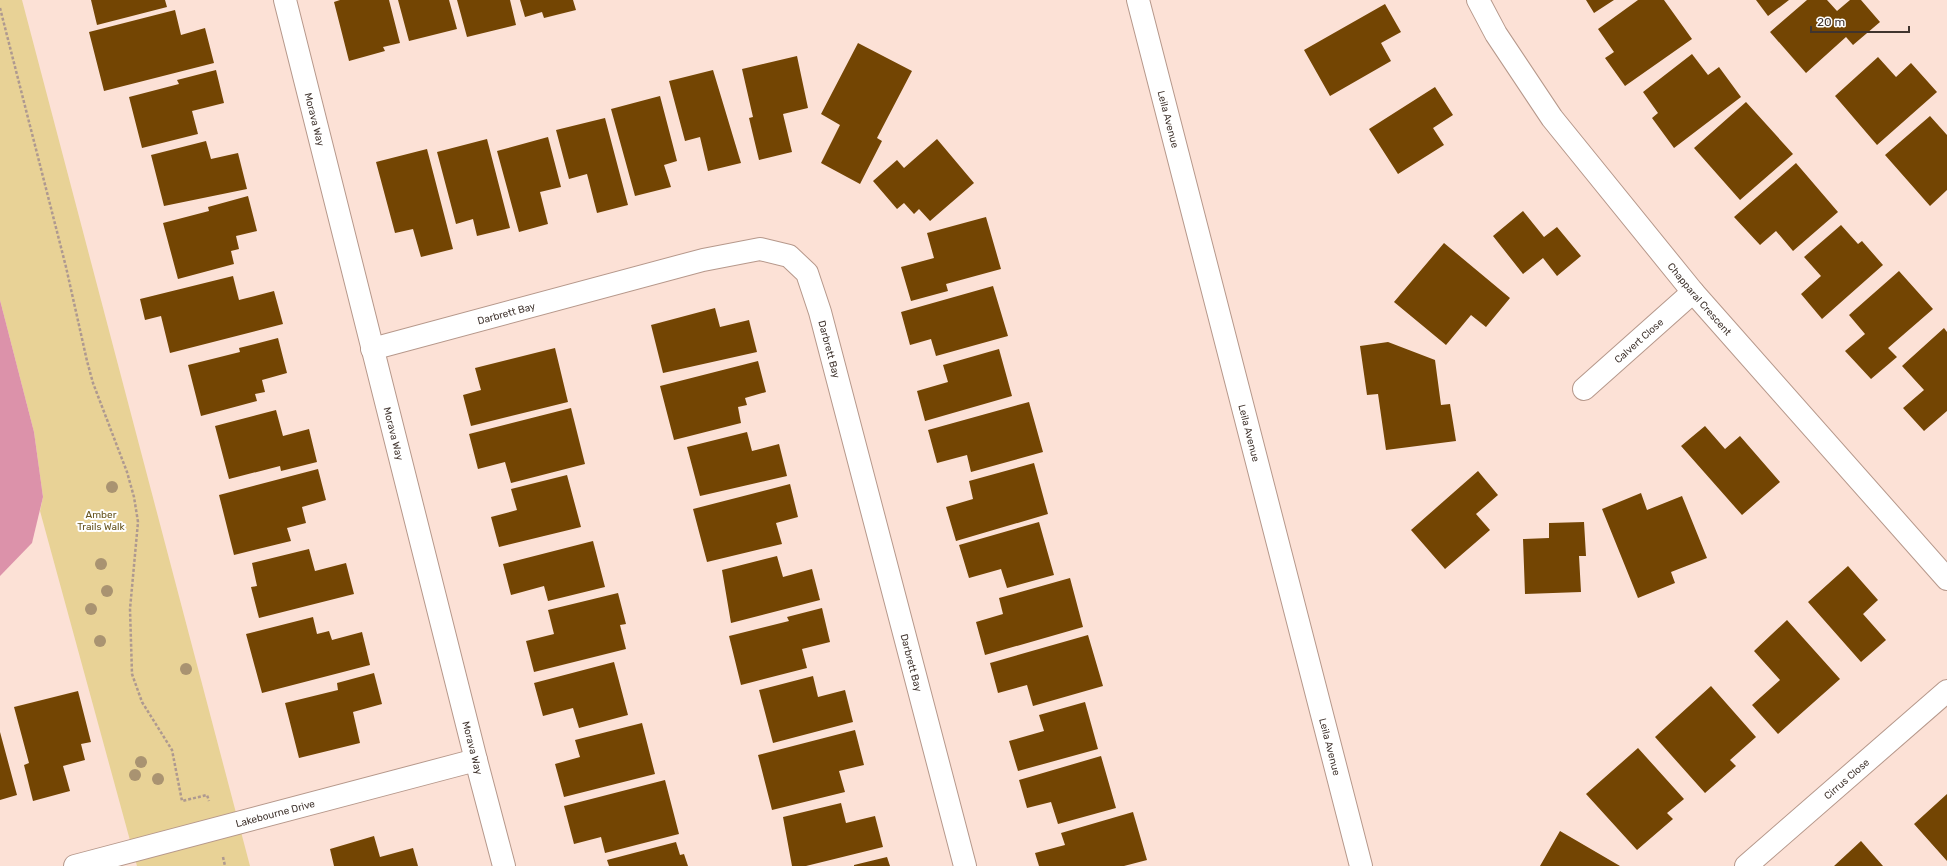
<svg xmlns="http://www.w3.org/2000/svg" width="1947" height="866" font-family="Rubik,sans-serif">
  <rect width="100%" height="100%" fill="#fce1d6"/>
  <path fill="#e8d296" d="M0 0H22L250 866H137L40 511 43 497 34 432 0 300Z"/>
  <path fill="#dc92aa" d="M0 300 34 432 43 497 32 543 0 576Z"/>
  <path fill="#734503" d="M91 0H165L167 7 97 25Z
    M340 0H389L400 43 383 47 385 51 349 61 334 2Z
    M398 0H449L457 29 409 41Z
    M457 0H510L516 25 467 37Z
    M520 0H573L576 10 544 18 542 12 525 17Z
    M1586 0H1614L1594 13Z
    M1638 0H1664L1692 39 1625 86 1605 58 1614 52 1598 29Z
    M1756 0H1789L1768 16Z
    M1807 0H1827L1837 11 1850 0H1861L1880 22 1853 45 1846 37 1806 73 1770 32Z
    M1385 4 1401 32 1381 43 1391 61 1330 96 1304 50Z
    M175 10 181 35 205 28 214 63 104 91 89 32Z
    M858 43 912 71 877 138 882 141 860 184 821 163 840 125 821 114Z
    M1692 54 1708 75 1719 67 1741 97 1674 148 1652 118 1658 113 1643 92Z
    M797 56 808 108 783 114 792 152 759 160 749 118 753 117 742 69Z
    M1878 57 1896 77 1911 63 1937 92 1877 145 1835 96Z
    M216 70 224 103 192 111 198 134 142 148 129 97 179 84 177 80Z
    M713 70 741 163 708 171 700 137 685 141 669 81Z
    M1435 87 1453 115 1433 128 1444 145 1398 174 1369 129Z
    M660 96 677 161 664 165 671 187 635 196 611 109Z
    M1746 102 1793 154 1740 200 1694 148Z
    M1930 116 1947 135V190L1930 206 1885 155Z
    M605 118 628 205 597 213 587 174 569 179 556 130Z
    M548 137 561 187 540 192 548 224 519 232 497 151Z
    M487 139 510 228 477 236 473 219 456 224 437 152Z
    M937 139 974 183 930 221 919 209 914 214 904 203 897 209 873 181 897 160 904 168Z
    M206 141 211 159 238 153 247 189 164 206 151 155Z
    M427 149 453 249 421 257 413 229 395 233 376 162Z
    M1796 163 1838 212 1793 251 1776 231 1760 245 1734 217Z
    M248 196 257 231 236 236 239 249 231 251 234 264 178 279 163 223 209 211 208 207Z
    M1523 211 1544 237 1557 227 1581 256 1557 276 1543 258 1523 274 1493 236Z
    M986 217 1001 269 946 284 948 291 911 301 901 267 934 258 927 233Z
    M1841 225 1858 244 1862 241 1883 265 1822 319 1801 294 1821 276 1804 257Z
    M1444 243 1510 298 1486 327 1471 315 1446 345 1394 302Z
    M1899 271 1933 309 1888 348 1897 357 1871 379 1845 351 1865 334 1849 315Z
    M233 276 239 300 274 291 283 324 170 353 161 316 145 320 140 299Z
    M993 286 1008 336 936 356 931 339 910 345 901 312Z
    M715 308 720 327 749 320 757 352 663 373 651 325Z
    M1944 328 1947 332V411L1924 431 1903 408 1924 390 1902 366Z
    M278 338 287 373 262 380 265 392 255 394 257 401 201 416 188 365 240 352 239 348Z
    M1388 342 1435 360 1441 405 1450 404 1456 441 1386 450 1378 394 1367 395 1360 346Z
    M555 348 568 402 471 426 463 395 481 390 475 368Z
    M999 349 1012 396 925 421 917 391 948 382 943 365Z
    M758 361 766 392 745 398 747 405 738 407 741 423 674 440 660 386Z
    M1029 402 1043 452 971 472 967 455 937 463 928 430Z
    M571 408 585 464 511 483 505 462 478 469 469 434Z
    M276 410 283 436 309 429 317 462 281 471 280 466 229 479 215 426Z
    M1705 426 1725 449 1740 436 1780 482 1742 515 1681 446Z
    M747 432 752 451 779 444 787 476 700 496 687 447Z
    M1034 463 1048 514 956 541 946 507 973 499 969 481Z
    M318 469 326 500 302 507 306 523 287 528 291 541 234 555 219 495Z
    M1478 471 1498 495 1476 514 1490 530 1445 569 1411 530Z
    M567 475 581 527 499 547 491 517 517 510 511 489Z
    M790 484 798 517 776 523 782 544 707 562 693 509Z
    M1641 493 1647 510 1682 496 1707 558 1671 572 1675 583 1638 598 1602 509Z
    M1039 522 1054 575 1007 588 1001 569 969 578 959 545Z
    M1584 522 1586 556H1579L1581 592 1525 594 1523 539 1549 538V523Z
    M593 541 605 587 548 601 544 586 511 595 503 564Z
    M309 549 315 571 346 563 354 594 259 618 251 587 257 586 252 563Z
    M777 556 783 577 812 569 820 600 731 623 722 570Z
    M1848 566 1878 600 1863 614 1886 640 1861 662 1808 602Z
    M1070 578 1083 627 985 655 976 622 1003 614 999 598Z
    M618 593 626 624 620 625 626 649 534 672 526 641 554 634 548 610Z
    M822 608 830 642 802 649 807 668 741 685 729 636 789 621 787 617Z
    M313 617 317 634 329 631 332 640 362 632 370 665 262 693 246 634Z
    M1787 620 1840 679 1778 734 1752 705 1780 680 1754 651Z
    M1088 635 1103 686 1033 706 1027 685 998 693 990 663Z
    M614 662 628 715 579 728 573 708 543 716 534 683Z
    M374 673 382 704 353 712 360 743 299 758 285 703 338 690 337 683Z
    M813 676 818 697 845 690 853 722 773 743 759 690Z
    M1711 686 1756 737 1730 760 1736 766 1705 793 1655 737Z
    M78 691 91 742 81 744 85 760 63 766 70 791 33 801 24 765 29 763 14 707Z
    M1085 702 1098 749 1018 771 1009 741 1044 731 1039 715Z
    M642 723 655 774 564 797 555 764 580 757 575 740Z
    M855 730 864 765 839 771 845 792 772 810 758 755Z
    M0 732 17 795 0 800Z
    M1638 748 1684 799 1667 813 1673 819 1637 850 1586 794Z
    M1101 756 1116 808 1058 824 1051 802 1027 808 1019 780Z
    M665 780 679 834 605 853 601 837 574 844 564 806Z
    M1947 794V861L1914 824Z
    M841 803 846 823 875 816 883 847 806 866H792L783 817Z
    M1133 812 1147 860 1124 866H1039L1035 853 1065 845 1061 833Z
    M1560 831 1620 866H1540Z
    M374 836 380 857 413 848 418 866H334L330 849Z
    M1861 841 1883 866H1834Z
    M676 842 680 855 684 854 688 866H609L607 860Z
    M887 857 890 866H854V865Z"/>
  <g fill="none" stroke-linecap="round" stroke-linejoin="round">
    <g stroke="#b6988b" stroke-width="24">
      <g id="minor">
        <path id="s1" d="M285 0 476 760 504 866"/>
        <path id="s2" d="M1478 0 1496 34 1552 118 1693 292 1947 579"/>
        <path id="s3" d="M372 349 703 260 760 249 789 256 807 273 820 312 965 866"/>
        <path id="s4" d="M1584 389 1693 292"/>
        <path id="s5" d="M75 866 476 760"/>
        <path id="s6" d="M1746 866 1947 691"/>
      </g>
    </g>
    <g stroke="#b6988b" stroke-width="24">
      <g id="tertiary">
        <path id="s7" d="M1138 0 1361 866"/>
      </g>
    </g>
    <path stroke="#ae9990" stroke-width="2.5" stroke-dasharray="3 2" stroke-linecap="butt" d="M0 8 66 267 87 361 93 383 127 472 134 497 138 522 130 609 132 674 142 702 172 750 182 801 207 795 209 801
      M223 857 225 866"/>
    <use href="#minor" stroke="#fff" stroke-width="22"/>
    <use href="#tertiary" stroke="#fff" stroke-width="22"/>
  </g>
  <g fill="#a99371">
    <circle cx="112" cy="487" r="6"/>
    <circle cx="101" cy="564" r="6"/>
    <circle cx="107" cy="591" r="6"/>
    <circle cx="91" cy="609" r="6"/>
    <circle cx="100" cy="641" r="6"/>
    <circle cx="186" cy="669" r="6"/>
    <circle cx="141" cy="762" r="6"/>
    <circle cx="135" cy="775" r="6"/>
    <circle cx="158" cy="779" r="6"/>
  </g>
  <g text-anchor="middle" stroke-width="4" stroke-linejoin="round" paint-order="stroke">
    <g font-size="10" fill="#40342e" stroke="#fff">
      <text dy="4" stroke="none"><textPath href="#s1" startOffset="123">Morava Way</textPath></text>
      <text dy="4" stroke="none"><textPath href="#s7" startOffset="123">Leila Avenue</textPath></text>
      <text dy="4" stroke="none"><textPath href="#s2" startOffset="373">Chapparal Crescent</textPath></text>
      <text dy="4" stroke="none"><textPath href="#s3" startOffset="139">Darbrett Bay</textPath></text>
      <text dy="4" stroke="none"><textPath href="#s4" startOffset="73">Calvert Close</textPath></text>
      <text dy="4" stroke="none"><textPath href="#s3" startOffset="535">Darbrett Bay</textPath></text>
      <text dy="4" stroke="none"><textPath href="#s1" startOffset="447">Morava Way</textPath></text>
      <text dy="4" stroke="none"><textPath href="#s7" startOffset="447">Leila Avenue</textPath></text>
      <text dy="4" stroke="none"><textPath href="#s3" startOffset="859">Darbrett Bay</textPath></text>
      <text dy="4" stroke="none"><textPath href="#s1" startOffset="771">Morava Way</textPath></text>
      <text dy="4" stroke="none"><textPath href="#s7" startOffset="771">Leila Avenue</textPath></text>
      <text dy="4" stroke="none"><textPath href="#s6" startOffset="133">Cirrus Close</textPath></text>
      <text dy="4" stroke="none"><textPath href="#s5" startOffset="207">Lakebourne Drive</textPath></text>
    </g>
    <g font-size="10" fill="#65531e" stroke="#fff">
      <text x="101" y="518">Amber<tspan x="101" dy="12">Trails Walk</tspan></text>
    </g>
  </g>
  <path d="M1811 26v6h98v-6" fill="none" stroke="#40342e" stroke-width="2"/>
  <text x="1817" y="26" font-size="12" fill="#40342e" stroke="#ffffff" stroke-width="3" paint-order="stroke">20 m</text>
</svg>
